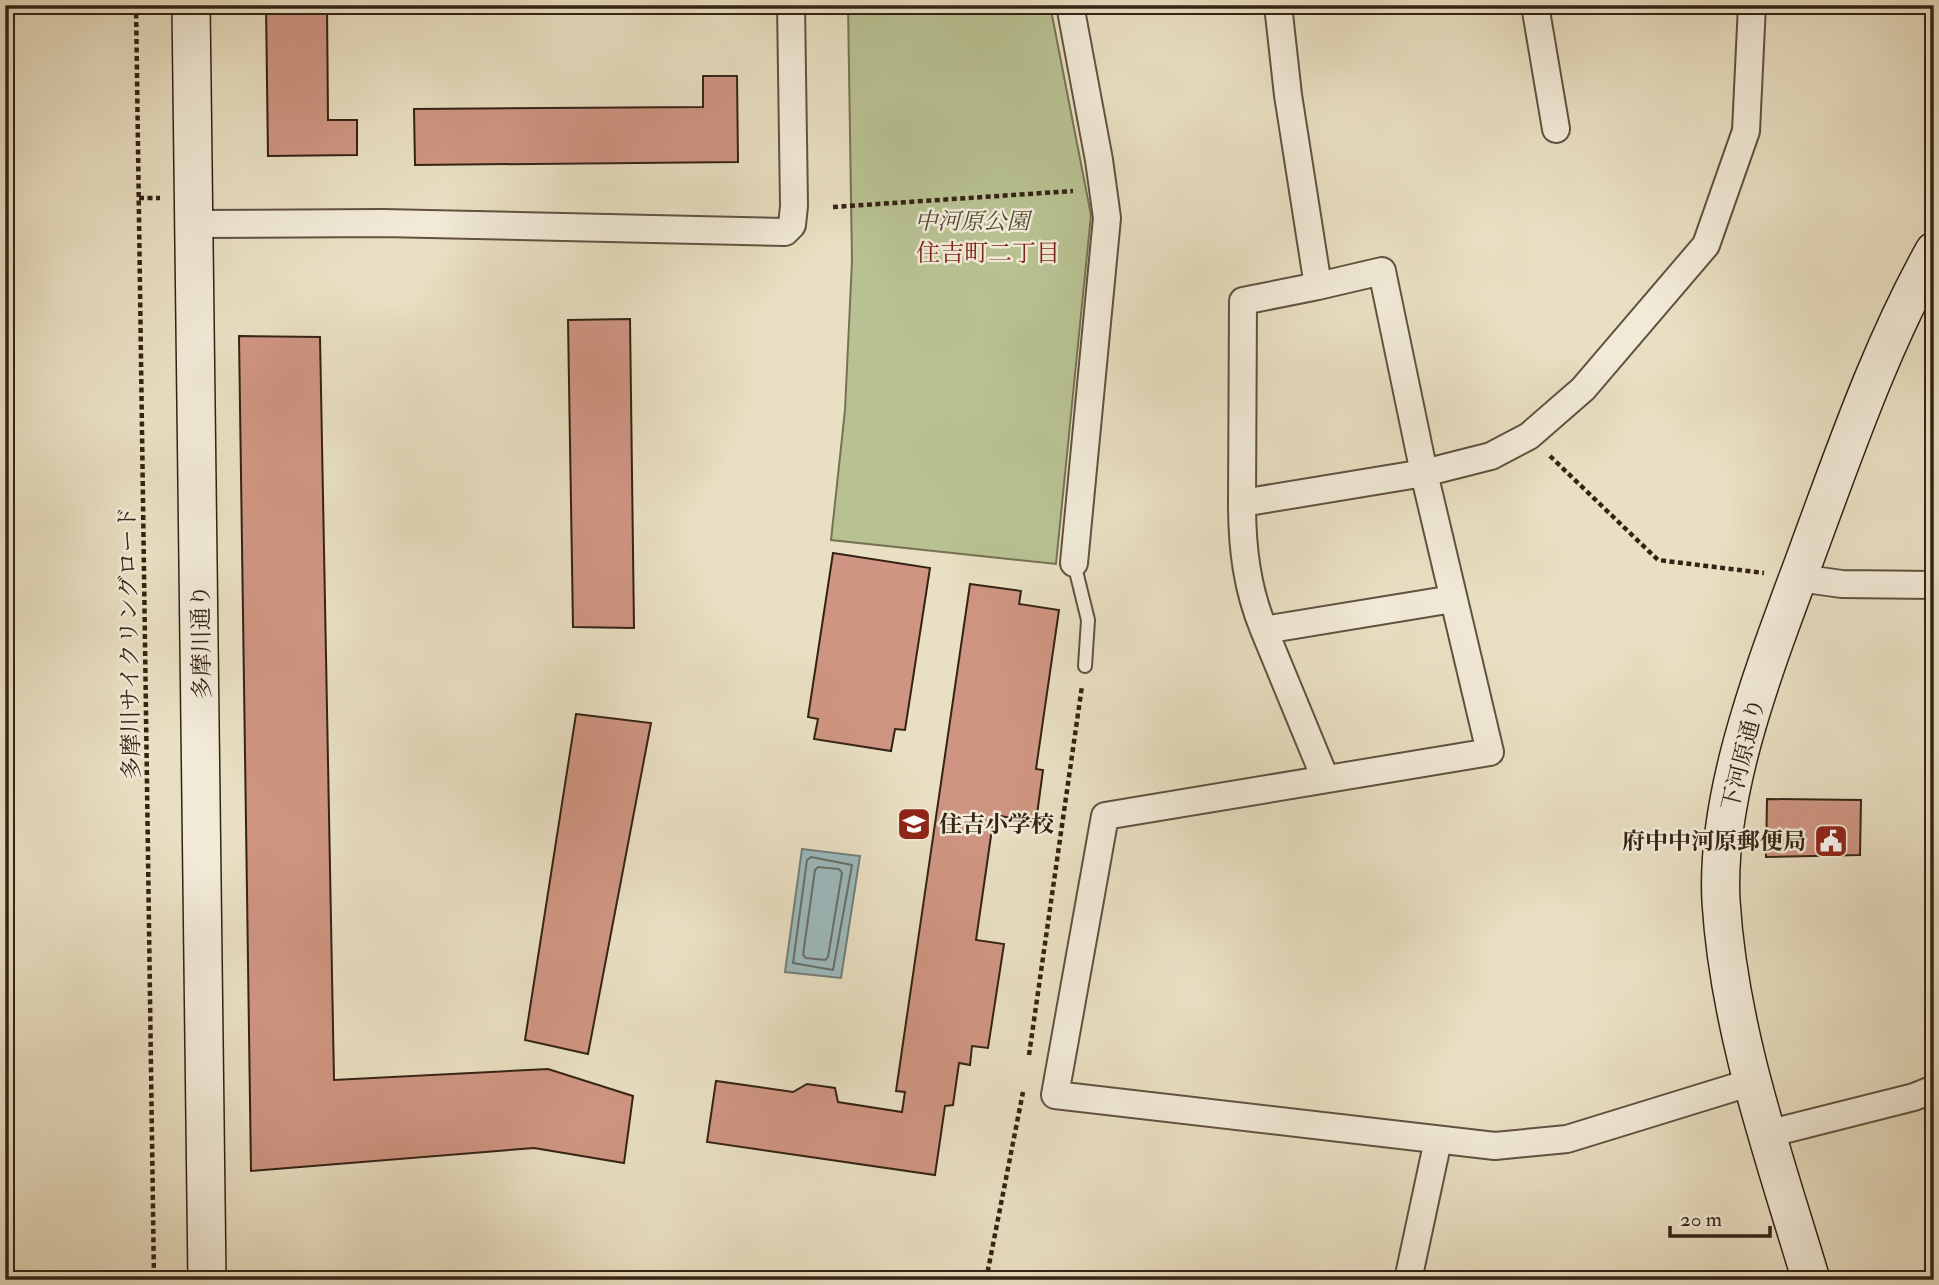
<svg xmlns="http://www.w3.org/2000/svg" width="1939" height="1285" font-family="'IM FELL Double Pica','Noto Serif JP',serif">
  <rect width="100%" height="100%" fill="#e9dfc2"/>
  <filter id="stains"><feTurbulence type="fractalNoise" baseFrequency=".00286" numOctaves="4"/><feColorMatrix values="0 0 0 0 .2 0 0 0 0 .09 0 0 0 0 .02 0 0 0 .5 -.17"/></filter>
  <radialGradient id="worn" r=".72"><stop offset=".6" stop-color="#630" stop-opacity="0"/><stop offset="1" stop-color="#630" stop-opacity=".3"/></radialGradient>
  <path fill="#b8c192" stroke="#767253" stroke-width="2" d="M848 5H1050L1091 215 1056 564 831 540 845 410 852 261Z"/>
  <path fill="#9cbabd" stroke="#727e79" stroke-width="2" d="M802 849 860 856 841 978 785 972Z"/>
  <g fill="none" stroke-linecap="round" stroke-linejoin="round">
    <path stroke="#686e68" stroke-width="2" d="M811 857 852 865 833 970 793 963 807 860Z
      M818 867 839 869 842 873 828 957 825 960 806 958 803 955 815 870Z"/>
  </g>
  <path fill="#cf9582" stroke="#342314" stroke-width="2" d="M266 5H327L328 120H357V155L268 156Z
    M703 76H737L738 162 415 165 414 109 703 107Z
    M630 319 634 628 573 627 568 320Z
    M239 336 320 337 334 1080 548 1069 633 1096 624 1163 534 1148 251 1171Z
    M833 553 930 568 905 730 895 729 891 751 814 739 818 719 808 717Z
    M970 584 1021 591 1019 604 1059 610 1036 769 1043 770 1036 822 994 815 976 940 1004 944 988 1048 972 1046 970 1065 959 1063 953 1105 945 1106 935 1175 707 1142 716 1081 793 1092 807 1084 835 1088 838 1102 902 1112 905 1092 896 1091Z
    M576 714 651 723 588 1054 525 1040Z
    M1767 799 1861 800 1860 855 1766 857Z"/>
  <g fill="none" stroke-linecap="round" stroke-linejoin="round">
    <g stroke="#615240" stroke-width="16">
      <path id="lane" d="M1074 563 1088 620 1085 666"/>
    </g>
    <g stroke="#615240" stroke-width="30">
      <path id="street" d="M1070 5 1099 160 1107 218 1074 563
        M1278 5 1288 95 1318 286 1382 271 1424 473 1490 752 1105 816 1055 1095 1495 1146 1567 1139 1752 1082
        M1535 5 1556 129
        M193 224 383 223 785 232 792 225 794 206 791 5
        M1318 286 1243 301 1242 503 1424 473 1491 456 1529 436 1583 389 1706 245 1746 131 1752 5
        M1242 503C1242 548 1247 589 1264 630
        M1798 578 1842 584 1934 585
        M1325 778 1264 630 1453 599
        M1767 1134 1914 1097 1934 1089
        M1408 1280 1438 1140"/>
    </g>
    <g stroke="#342314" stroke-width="40">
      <path id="secondary" d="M191 5 207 1280
        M1811 1280C1774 1156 1729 1031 1721 901 1715 786 1771 652 1810 545 1847 445 1882 344 1934 251"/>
    </g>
    <path stroke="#342314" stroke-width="4.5" stroke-dasharray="5 3.5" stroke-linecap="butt" d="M65 5H74
      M136 5 154 1280
      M139 198H160
      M833 207 1073 191
      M1550 456 1658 560 1764 573
      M1029 1055 1082 686
      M986 1280 1023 1092"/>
    <use href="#lane" stroke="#f1ead7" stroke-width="12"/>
    <use href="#street" stroke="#f1ead7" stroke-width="26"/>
    <use href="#secondary" stroke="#f1ead7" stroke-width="37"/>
  </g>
  <defs>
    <g id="school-square" transform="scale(1.75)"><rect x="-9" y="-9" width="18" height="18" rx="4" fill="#8f2418" stroke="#f1ead7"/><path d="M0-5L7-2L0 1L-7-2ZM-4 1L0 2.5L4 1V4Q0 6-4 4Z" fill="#fff"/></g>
    <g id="civic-square" transform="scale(1.75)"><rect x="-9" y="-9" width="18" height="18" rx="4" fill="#8f2418" stroke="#f1ead7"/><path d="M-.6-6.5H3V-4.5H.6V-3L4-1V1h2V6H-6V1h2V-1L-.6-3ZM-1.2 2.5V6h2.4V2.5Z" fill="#fff"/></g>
  </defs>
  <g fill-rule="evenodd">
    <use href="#school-square" x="914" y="824"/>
    <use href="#civic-square" x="1831" y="841"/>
  </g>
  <g text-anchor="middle" stroke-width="5" stroke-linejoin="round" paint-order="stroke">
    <g font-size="23" font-style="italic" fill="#554a34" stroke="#f1ead7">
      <text x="972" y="229">中河原公園</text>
    </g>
    <g font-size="23" fill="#342314" stroke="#f1ead7">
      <text transform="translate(201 642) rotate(-91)" y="8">多摩川通り</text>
      <text transform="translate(129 643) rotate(-91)" y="8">多摩川サイクリングロード</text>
      <text transform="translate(1743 754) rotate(-76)" y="8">下河原通り</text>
    </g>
    <g font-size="23" font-weight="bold" fill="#342314" stroke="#f1ead7" text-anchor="start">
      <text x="939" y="832">住吉小学校</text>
      <text x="1806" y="849" text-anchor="end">府中中河原郵便局</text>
    </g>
    <g font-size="24" fill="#7a1f14" stroke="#f1ead7">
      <text x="988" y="261">住吉町二丁目</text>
    </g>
  </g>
  <rect width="1939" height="1285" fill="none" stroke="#e9dfc2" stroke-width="28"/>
  <rect x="7" y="7" width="1925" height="1271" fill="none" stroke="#342314" stroke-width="3.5"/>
  <rect x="14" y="14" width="1911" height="1257" fill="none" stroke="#342314" stroke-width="2"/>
  <path d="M1670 1226v10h100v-10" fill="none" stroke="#342314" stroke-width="3.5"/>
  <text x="1680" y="1226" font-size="21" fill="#342314" stroke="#f1ead7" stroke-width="5" paint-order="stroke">20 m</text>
  <rect width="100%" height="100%" filter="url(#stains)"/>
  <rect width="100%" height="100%" fill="url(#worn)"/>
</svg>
